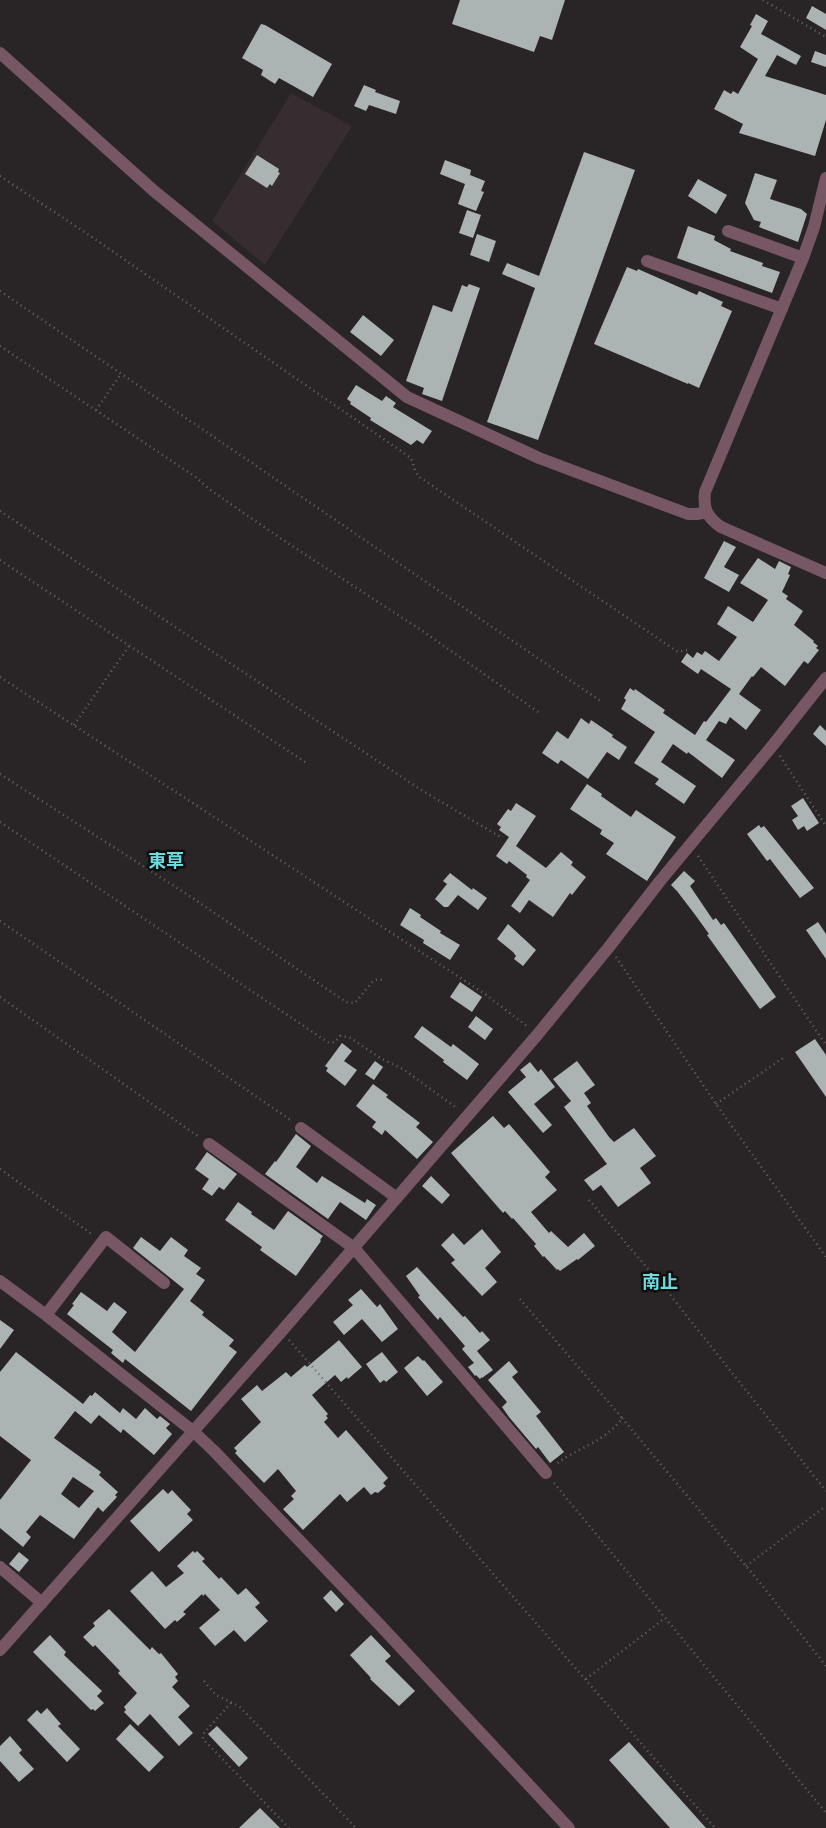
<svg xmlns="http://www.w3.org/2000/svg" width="826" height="1828" font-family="Karla,'Noto Sans JP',sans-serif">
  <rect width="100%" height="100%" fill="#292426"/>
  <path fill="#372c30" d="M291 93 352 126 265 265 212 221Z"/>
  <path fill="#acb3b3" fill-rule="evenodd" d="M460 0H565L552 40 540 36 534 52 452 24Z
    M812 6 826 14V30L806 18Z
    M756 14 768 21 761 34 801 56 796 65 777 55 765 76 826 95V120L815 156 739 133 743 124 714 109 724 90 731 94 733 91 738 94 758 59 740 47 752 26 750 25Z
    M261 24 265 25 332 64 313 97 279 78 275 84 261 75 263 70 242 58Z
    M815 51 826 55V67L811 62Z
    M364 85 376 90 375 92 400 101 396 114 369 105 366 111 354 106Z
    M584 152 635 170 538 440 487 422 535 288 502 274 507 263 539 276Z
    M257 155 279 169 278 172 280 173 272 186 270 184 267 188 245 174Z
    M445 160 471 170 470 175 485 181 481 191 484 192 476 211 458 204 465 184 440 174Z
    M755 173 777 180 770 199 801 209 807 214 798 242 759 227 761 222 754 220 745 203Z
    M698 179 727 195 716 214 688 196Z
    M467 210 481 215 473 238 459 233Z
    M688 226 715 236 714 240 731 249 730 251 763 263 762 266 780 272 772 293 677 258Z
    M477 234 496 241 489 262 470 255Z
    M627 267 637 271 638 269 697 295 699 291 723 302 721 306 732 311 699 388 688 383V384L594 344Z
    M469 284 480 288 442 401 422 394 424 388 406 381 433 305 452 312 462 285 467 287Z
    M363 315 394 340 381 356 350 332Z
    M356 385 382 401 386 396 396 403 393 407 432 431 423 444 417 440 411 445 370 420 371 418 350 404 351 402 347 399Z
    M724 541 736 547 724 567 739 575 729 592 704 578Z
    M758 558 775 569 779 561 791 567 788 574 790 575 782 592 788 596 786 599 803 611 794 625 814 641 813 642 818 646 816 648 819 650 808 664 804 661 785 686 761 667 753 677 752 676 739 694 761 710 746 730 730 717 726 724 719 721 706 740 735 760 722 778 688 752 687 754 673 744 661 762 696 786 684 804 655 784 659 779 634 763 655 732 621 709 626 700 624 698 630 688 634 691 635 689 665 710 663 713 695 735 704 721 706 722 731 689 701 669 698 674 681 662 687 653 693 658 697 652 702 655 705 651 719 661 737 637 717 624 728 606 753 622 768 600 740 583Z
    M581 718 589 724 591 720 613 735 612 737 627 747 619 760 607 752 588 779 561 760 558 764 542 753 557 731 568 739Z
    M820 725 826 731V746L813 734Z
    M587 784 602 794 601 796 631 817 636 810 676 837 647 881 606 854 614 843 600 834 602 830 570 809Z
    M803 798 819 823 807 831 804 826 798 830 792 820 798 816 791 806Z
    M516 803 536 816 516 846 546 868 561 852 573 862 571 865 586 877 572 895 570 893 553 917 529 900 520 913 511 906 530 880 526 877 527 875 509 861 507 864 496 856 509 837 499 830 501 827 497 824 508 809 511 811Z
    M759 825 761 828 764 826 814 888 800 898 770 859 767 861 747 834Z
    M684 871 695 881 690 886 713 920 716 918 721 925 724 923 776 997 760 1009 707 935 709 934 696 916 677 891 671 885Z
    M450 873 472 890 473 888 487 898 478 910 458 895 448 907H444L435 899 447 884 443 881Z
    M410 908 421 915 420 917 441 931 440 933 460 945 450 960 423 943 424 940 400 925Z
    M818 922 826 934V959L806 930Z
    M508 924 536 950 523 966 514 959 516 956 513 952 497 939Z
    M460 982 482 997 472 1012 450 997Z
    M476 1016 493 1029 485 1040 468 1027Z
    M422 1026 451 1047 453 1044 479 1064 467 1080 443 1062 444 1060 414 1037Z
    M815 1039 826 1055V1097L795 1052Z
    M342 1043 352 1051 344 1061 357 1070 345 1086 326 1071 328 1068 325 1066Z
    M375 1061 383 1067 374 1080 365 1074Z
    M577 1061 595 1085 584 1093 591 1103 587 1106 609 1137 614 1142 634 1128 656 1156 640 1168 651 1183 618 1207 601 1185 593 1191 584 1180 607 1164 564 1107 571 1101 553 1079Z
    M530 1062 538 1072 541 1069 555 1087 534 1104 552 1125 543 1133 508 1092 526 1077 520 1070Z
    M373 1084 388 1095 386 1097 420 1123 416 1127 433 1142 417 1159 385 1130 382 1135 372 1127 376 1122 356 1106Z
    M493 1116 504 1128 509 1124 550 1172 545 1177 557 1190 531 1212 549 1233 551 1231 568 1247 584 1233 595 1246 578 1260 577 1259 560 1271 558 1269 557 1270 544 1256 543 1257 534 1246 536 1244 513 1218 512 1219 505 1211 503 1213 451 1153Z
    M296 1134 311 1146 296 1167 317 1183 322 1176 365 1203 367 1199 376 1205 366 1220 340 1202 328 1219 265 1174 275 1161 276 1162Z
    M207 1152 237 1174 224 1190 219 1187 212 1196 202 1189 209 1179 195 1169Z
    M431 1176 450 1195 442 1204 422 1186Z
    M238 1202 252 1212 251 1214 274 1230 288 1211 323 1236 320 1240 321 1241 296 1276 260 1250 262 1247 225 1220Z
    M482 1229 501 1252 485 1268 497 1282 482 1296 451 1263 455 1260 441 1245 453 1233 464 1245Z
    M141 1237 160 1251 171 1237 188 1250 184 1256 201 1268 196 1274 205 1280 190 1301 204 1312 202 1315 234 1340 229 1346 237 1352 191 1411 125 1359 123 1363 111 1353 113 1350 67 1314 74 1305 72 1304 81 1292 107 1311 114 1302 127 1312 112 1332 135 1352 184 1289 133 1248Z
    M417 1267 463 1317 465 1316 480 1333 482 1331 490 1340 477 1351 493 1370 482 1378V1377L480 1379 476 1375 475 1376 468 1367 474 1363 462 1349 465 1346 440 1317 438 1320 418 1297 420 1296 406 1276Z
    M361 1289 377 1307 380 1304 398 1329 382 1342 362 1319 344 1335 333 1322 353 1305 348 1300Z
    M0 1320 14 1330 0 1349Z
    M339 1340 362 1367 348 1379 347 1377 341 1382 335 1375 312 1395 328 1414 326 1416 328 1418 324 1422 338 1438 346 1430 388 1478 383 1483 386 1486 378 1493 375 1492 371 1495 364 1487 347 1502 340 1494 303 1530 283 1509 294 1499 291 1496 296 1491 278 1469 264 1483 235 1453 237 1451 234 1448 261 1422 241 1399 257 1385 262 1391 286 1372 291 1377 305 1365 307 1367Z
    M16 1352 83 1404 90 1395 92 1396 95 1392 120 1413 123 1408 136 1419 145 1408 157 1419 160 1416 170 1424 166 1428 172 1434 154 1455 123 1429 121 1433 99 1415 91 1424 75 1411 54 1438 101 1472 99 1475 118 1492 115 1495 117 1497 103 1512 98 1507 74 1539 40 1515 26 1532 31 1537 23 1547 0 1528V1500L31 1460 0 1436V1372ZM73 1477 94 1491 79 1508 61 1494Z
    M382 1352 398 1372 386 1382 384 1380 380 1383 366 1364Z
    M418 1356 423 1361 424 1360 443 1382 427 1396 404 1368Z
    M509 1361 518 1372 512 1377 541 1412 536 1416 564 1452 550 1463 538 1447 536 1449 509 1417 502 1407 507 1402 488 1380Z
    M163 1489 168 1494 172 1490 191 1510 187 1514 193 1520 159 1552 130 1521Z
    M193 1551 195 1553 197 1551 205 1559 202 1561 219 1579 221 1577 238 1595 246 1588 260 1603 255 1607 268 1621 245 1642 234 1630 215 1646 199 1628 220 1610 205 1594 203 1596 202 1594 183 1612 186 1614 177 1622 175 1620 165 1629 130 1591 152 1571 166 1587 184 1573 177 1566Z
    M19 1552 29 1560 19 1572 9 1564Z
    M331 1590 344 1604 336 1612 323 1598Z
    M109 1609 150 1650 152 1647 159 1654 161 1653 178 1674 175 1677 178 1681 172 1687 190 1706 178 1717 193 1733 179 1746 150 1714 138 1726 124 1712 126 1710 124 1707 137 1693 118 1673 120 1671 95 1645 93 1647 83 1637 95 1626 93 1623Z
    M50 1635 66 1652 64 1655 102 1691 97 1696 104 1703 95 1711 93 1709 91 1710 33 1652Z
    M371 1635 391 1656 385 1661 415 1691 399 1706 370 1679 371 1678 350 1655Z
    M47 1708 61 1724 58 1726 80 1749 67 1762 27 1720 37 1710 41 1714Z
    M130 1724 164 1757 149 1772 116 1739Z
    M217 1726 248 1758 239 1767 208 1734Z
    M10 1736 22 1750 19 1753 34 1769 19 1782 0 1761V1746Z
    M629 1742 706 1828H670L609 1760Z
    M260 1808 280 1828H239Z"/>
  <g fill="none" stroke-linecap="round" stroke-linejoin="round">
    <path stroke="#6a6668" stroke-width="2.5" stroke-dasharray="1 4" stroke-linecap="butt" d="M763 0 826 37
      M0 176 89 235 411 458 415 470 418 476 678 652 687 650
      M0 291 602 702
      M0 346 197 478 209 489 280 538 424 632 541 714
      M96 410 121 374
      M0 511 423 791 502 838
      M0 560 308 764
      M0 677 485 994 528 1027
      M74 725 129 646
      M780 756 826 826
      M0 774 188 895 346 1002 355 1003 373 981 378 979 385 981
      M0 822 329 1043 335 1042 340 1036 351 1038 380 1058 403 1069 458 1109
      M698 856 826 1045
      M0 921 292 1121
      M616 957 716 1104 826 1257
      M0 997 199 1137
      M716 1104 786 1056
      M0 1169 93 1235
      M589 1200 667 1291 826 1491
      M520 1299 622 1418C606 1442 576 1448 555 1465
      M289 1340 715 1828
      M622 1418 761 1584 826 1666
      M554 1483 826 1813
      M746 1566 826 1506
      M586 1679 665 1618
      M204 1681 216 1695 239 1706 356 1828
      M231 1703 203 1734V1739L289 1828"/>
    <path stroke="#775764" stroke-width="12" d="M0 53 154 191 407 397 539 458 688 514H697L707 512
      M826 178 814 227 803 258 705 492C703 509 707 517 721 527L826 573
      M728 231 803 258
      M647 261 782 309
      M301 1128 397 1198
      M209 1144 354 1248 546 1473
      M0 1281 46 1315 194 1432 214 1451 379 1624 569 1828
      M46 1315 106 1237 164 1283
      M0 1567 42 1603
      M0 1650 281 1332 538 1034 609 947 660 881 773 745 826 678"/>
  </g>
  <g text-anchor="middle" stroke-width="5" stroke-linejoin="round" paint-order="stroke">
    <g font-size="18" font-weight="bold" fill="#6edbde" stroke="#100e0f">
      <text x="166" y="867">東草</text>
      <text x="660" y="1288">南止</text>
    </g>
  </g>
</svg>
